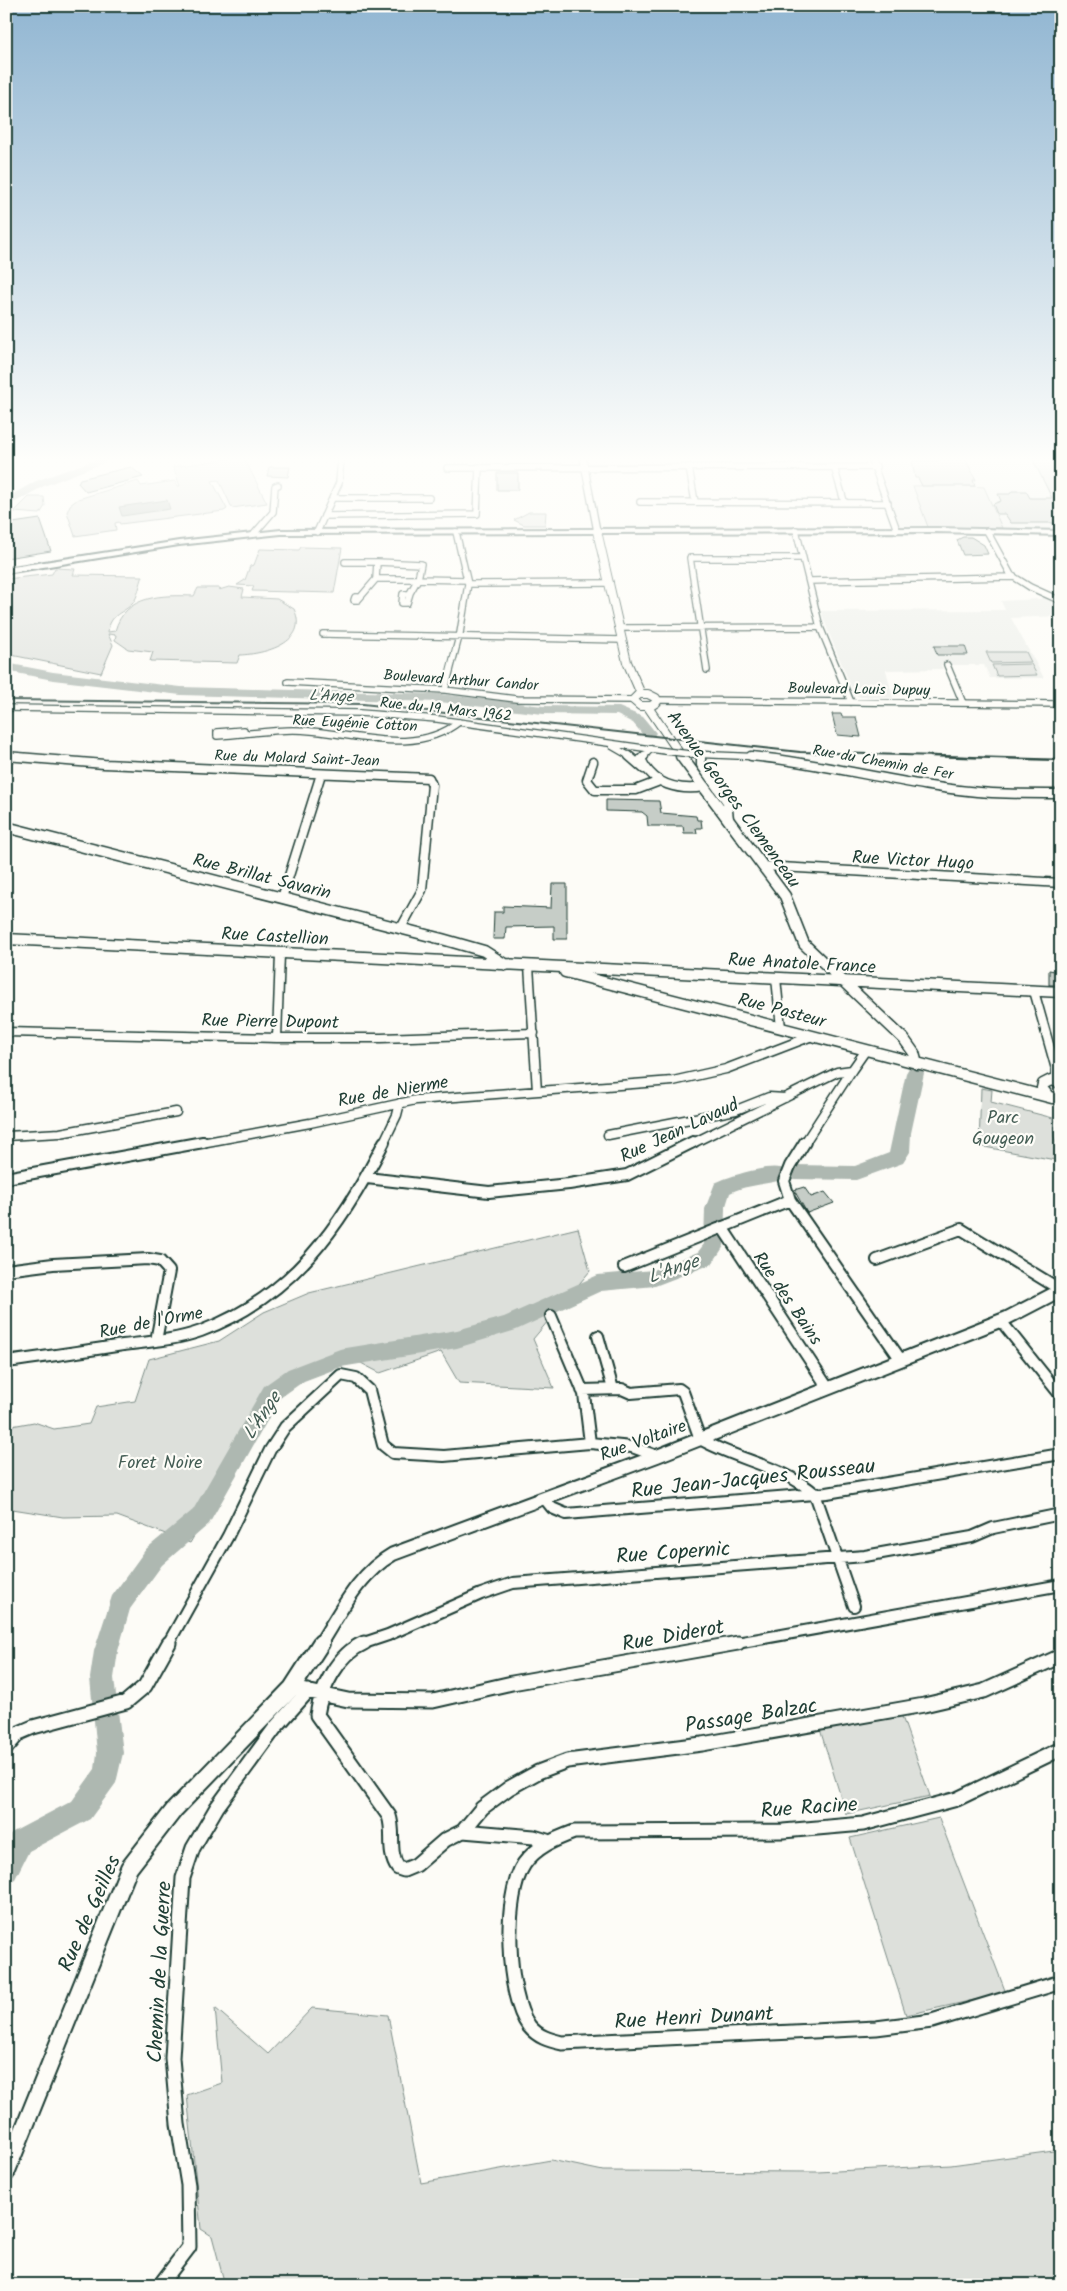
<svg xmlns="http://www.w3.org/2000/svg" width="1067" height="2291" font-family="Kalam,sans-serif">
  <rect width="100%" height="100%" fill="#fdfcf7"/>
  <filter id="ink" filterUnits="userSpaceOnUse"><feTurbulence type="fractalNoise" baseFrequency=".02" numOctaves="2"/><feDisplacementMap in="SourceGraphic" scale="10" xChannelSelector="R" yChannelSelector="G"/><feConvolveMatrix kernelMatrix="1 2 1 2 8 2 1 2 1" color-interpolation-filters="sRGB"/></filter>
  <g filter="url(#ink)">
    <path fill="#eceee9" d="M875 458H1061V532L991 528 901 530 878 461Z
      M1043 596 1061 603V616L1011 618 1044 678H990L984 665H941L943 669 886 670 893 698 860 697 854 694 828 631 821 611 1005 610 1001 601 1040 599Z"/>
    <path fill="#dde0db" stroke="#7e8e88" d="M235 458H244L267 503 232 508 219 480 212 481 227 509 224 511 120 524 119 522 115 523 116 530 75 536 67 512 70 505 78 499 138 481 141 486 175 481 177 486H180L173 467Z
      M954 485 984 487 1002 528 928 527 913 486Z
      M29 497H44L45 506 40 514 14 512Z
      M529 512H546L545 525H524L514 520Z
      M301 547 342 548 334 593 252 591 254 586 237 585 245 580 250 566 254 565 260 549 299 550Z
      M55 568 75 569 73 575 143 576C140 583 138 597 133 603 123 614 110 613 108 632L115 631C125 594 163 595 194 596L198 588H219V590L229 587 244 589 242 597 277 599 294 609C310 643 264 654 240 655L237 663 150 661 153 652 128 649 115 640 116 635 108 634 113 645 101 673 6 654V579L52 574Z
      M986 652H1026L1031 662 991 663Z
      M1031 664 1037 675 997 676 992 665Z
      M981 1088 992 1090 991 1102 1053 1118 1054 1136 1061 1161 979 1146Z
      M578 1228 590 1271 533 1339 554 1388 459 1383 441 1352 380 1373 359 1362 307 1374 275 1399 190 1543 117 1516 63 1517 6 1508V1427L34 1422 54 1429 89 1424 96 1407 135 1401 149 1359 219 1341 264 1312 309 1293Z
      M900 1711 930 1796 846 1814 819 1726Z
      M939 1818 1006 1993 906 2015 850 1838Z
      M215 2008 268 2054 312 2008 388 2015 421 2183 551 2160 603 2171 818 2172 951 2165 1061 2150V2285H225L212 2236 201 2229 187 2095 222 2083Z"/>
    <path fill="#aeb8b1" stroke="#75877f" d="M167 500 170 509 122 516 119 507Z"/>
    <g fill="none" stroke-linecap="round" stroke-linejoin="round">
      <path fill="#aeb8b1" fill-rule="evenodd" d="M100 458H116L44 486 6 507V498L36 481Z
        M6 663 53 672 181 687 440 694 543 706 619 707 643 717 656 733 654 736H644L633 723 617 715 543 714 440 702 181 695 53 680 6 671Z
        M915 1067 921 1068 924 1073 911 1133 910 1152 903 1163 856 1180 794 1179 787 1176 785 1179C767 1185 747 1184 730 1193L725 1209 724 1246 712 1264 655 1286 601 1291 516 1330 457 1348 341 1367 304 1381 280 1398 209 1524 162 1565 130 1609 118 1651 114 1678 123 1753 116 1783 90 1819 29 1851 15 1879 6 1883V1841L11 1833 72 1801 95 1769 97 1753 90 1678 94 1651 112 1596 146 1549 193 1510 264 1386 288 1369 340 1349 457 1330 504 1317 598 1275 653 1270 698 1252 704 1244 705 1209 715 1183C729 1176 773 1162 785 1170L787 1167 794 1165 855 1166 889 1153 906 1073 909 1068Z"/>
    </g>
    <path fill="#c6cdc7" stroke="#1f3d34" d="M938 458H965L976 480H973L975 486H922L918 478H915L912 461H939Z
      M1032 458H1061V523H1011L1005 514H997L993 504 1001 501 998 494H1010L1012 491H1026L1030 498H1052Z
      M131 467 143 477 86 492 78 483 80 479Z
      M269 467H290L288 477 267 476Z
      M497 473H518V490H497Z
      M40 519 51 551 6 558V524Z
      M963 537H971L984 545 988 554 963 555 957 540Z
      M934 646H965L968 655H937Z
      M832 714H841L842 717H856L861 737 837 735Z
      M606 800 659 801 661 813 696 816 697 820H701L702 828H696L697 833H684L683 826H648L647 816 642 812 606 811Z
      M552 884H567V939H554V926L506 927 505 939H493L494 912H503V906L551 908Z
      M1049 970 1061 972V985H1049Z
      M804 1187 811 1197 825 1192 834 1203 807 1213 794 1190Z"/>
    <g fill="none" stroke-linecap="round" stroke-linejoin="round">
      <g stroke="#1f3d34" stroke-width="8">
        <path id="street-far3" d="M583 458 597 531
          M871 458 897 530
          M689 467 695 502
          M834 467 844 501
          M447 468 876 467
          M333 498H429
          M640 502 888 503
          M324 516 477 514 479 467
          M796 530 820 627 851 702
          M987 531 1011 575 1030 587 1061 601
          M317 532 339 483 341 458
          M254 534 273 512 275 486 278 485
          M345 562H377
          M377 562 421 564 418 579H376Z
          M418 579 467 580
          M809 581 1014 577
          M468 584 610 583
          M408 594H403L402 603H407L410 593 418 579
          M358 597H355L354 600H358L376 579
          M620 628 820 627
          M323 634 622 640
          M947 665 963 703
          M707 670 690 558H803
          M288 682 445 690 516 699 633 700
          M445 690 460 633 468 584 456 532
          M657 700 1061 704
          M6 708 360 713 437 719 665 751
          M244 734V730L217 732V736C242 735 268 730 293 730 347 730 412 759 459 722
          M612 746 631 757
          M690 754 763 757
          M6 756 21 757
          M643 757 651 749"/>
      </g>
      <g stroke="#1f3d34" stroke-width="11">
        <path id="street-far2" d="M6 756 104 764 429 778 432 785 422 890 401 928
          M629 756 644 769
          M644 756 641 759C653 785 678 791 705 787
          M701 756V765L727 802 729 819
          M751 756C832 764 911 788 992 793 1015 794 1038 794 1061 794
          M593 762 587 780 595 790H636L657 782
          M763 866 1061 883
          M282 898 321 774
          M529 966 537 1091
          M776 978 781 1028
          M1034 991 1056 1069V1078L1048 1081
          M6 1032 277 1038H381L534 1033
          M277 1038 280 954
          M608 1135 736 1110 769 1097 785 1098
          M6 1136 60 1133 176 1112
          M196 1144 310 1123 416 1100 673 1081 726 1069 812 1036
          M383 1144 397 1115 400 1103
          M691 1144 837 1072 852 1070 866 1050
          M804 1144 852 1070"/>
      </g>
      <g stroke="#1f3d34" stroke-width="14">
        <path id="street-far1" d="M805 1142 790 1166 784 1181 790 1200 901 1360
          M6 1178 203 1142
          M367 1178 489 1192 569 1184 627 1175 693 1142
          M722 1227 828 1388
          M877 1260 961 1229 1061 1290
          M624 1267 790 1200
          M6 1270 53 1264 148 1259 160 1261 169 1271 156 1341
          M551 1316 584 1394 590 1443
          M1001 1321 1061 1396
          M598 1336 613 1389
          M6 1362C45 1357 84 1351 123 1345 149 1342 176 1340 201 1331 292 1297 342 1226 384 1142
          M582 1390 622 1389 631 1393 679 1389 683 1392 700 1439C736 1460 784 1466 815 1494L854 1606
          M544 1498 552 1508 566 1514 827 1493 1061 1454
          M168 1644 228 1536 270 1450 285 1427 341 1375 356 1378 369 1390 383 1445 393 1453 444 1456 590 1443 632 1447 657 1456
          M361 1644 388 1635 481 1594 513 1583 865 1556 972 1537 993 1528 1061 1514
          M731 1644 1061 1585"/>
      </g>
      <g stroke="#1f3d34" stroke-width="17">
        <path id="street" d="M364 1643C338 1654 321 1688 317 1715L389 1816C395 1833 387 1852 398 1868L404 1870 416 1865 445 1840 463 1831 534 1837 547 1841
          M292 1688 348 1700 433 1701 512 1683 738 1643
          M6 1748 19 1733 33 1727 126 1702 145 1686 169 1643
          M1061 1749 957 1799 863 1824 783 1831 574 1832C555 1839 536 1847 524 1864 503 1895 506 1996 529 2026 538 2037 549 2040 562 2043L876 2028 932 2021 1061 1982
          M463 1831 482 1808 509 1788 538 1772 567 1761 702 1744 924 1705 984 1691 1061 1656
          M160 2285 189 2247 188 2185 178 2124 172 2058 183 1878 193 1848 217 1807 275 1728 308 1691"/>
      </g>
      <g stroke="#1f3d34" stroke-width="10">
        <path id="secondary-far3" d="M597 531 627 662 641 694
          M639 694H648L656 698 657 702 651 706H640L633 700Z
          M648 707 682 757"/>
      </g>
      <g stroke="#1f3d34" stroke-width="13">
        <path id="secondary-far2" d="M681 756 785 896 804 944 904 1039 914 1053 917 1064
          M6 827 442 939 484 951 506 965
          M6 939 1061 992
          M565 972 1052 1098
          M1061 1083 1051 1080 1043 1084 1042 1088 1049 1097 1061 1099"/>
      </g>
      <g stroke="#1f3d34" stroke-width="16">
        <path id="secondary-far1" d="M320 1644C341 1611 358 1574 393 1554L657 1456 1007 1318 1061 1290"/>
      </g>
      <g stroke="#1f3d34" stroke-width="20">
        <path id="secondary" d="M6 2173 129 1868 174 1810 292 1688 321 1643"/>
      </g>
      <g stroke="#1f3d34" stroke-width="4">
        <path id="primary" d="M936 528 1061 531V535L936 532 281 534 179 545 6 573V568L179 541 281 530Z"/>
      </g>
      <use href="#street-far3" stroke="#fdfcf7" stroke-width="5.5"/>
      <use href="#street-far2" stroke="#fdfcf7" stroke-width="8"/>
      <use href="#street-far1" stroke="#fdfcf7" stroke-width="10"/>
      <use href="#street" stroke="#fdfcf7" stroke-width="13"/>
      <use href="#secondary-far3" stroke="#fdfcf7" stroke-width="8"/>
      <use href="#secondary-far2" stroke="#fdfcf7" stroke-width="10"/>
      <use href="#secondary-far1" stroke="#fdfcf7" stroke-width="12"/>
      <use href="#secondary" stroke="#fdfcf7" stroke-width="16"/>
      <use href="#primary" fill="#fdfcf7" fill-rule="evenodd"/>
      <path stroke="#1f3d34" stroke-width="2" d="M6 700 363 704 800 752 972 757"/>
      <path stroke="#1f3d34" stroke-width="2.5" d="M931 756 1061 760"/>
      <g stroke="#1f3d34" stroke-width="8" stroke-linecap="butt">
        <path id="street-bridge" d="M665 751 690 754"/>
      </g>
      <use href="#street-bridge" stroke="#fdfcf7" stroke-width="5.5"/>
    </g>
  </g>
  <linearGradient id="sky" x2="0" y2="1"><stop stop-color="#91b6d2"/><stop offset="0.59" stop-color="#fefefb"/><stop offset="1" stop-color="#fefefb" stop-opacity="0"/></linearGradient>
  <rect width="1067" height="779" fill="url(#sky)"/>
  <g text-anchor="middle" stroke-width="4.5" stroke-linejoin="round" paint-order="stroke">
    <g font-size="15" fill="#1f3d34" stroke="#fdfcf7">
      <text transform="translate(461 680) rotate(4)" y="5">Boulevard Arthur Candor</text>
      <text transform="translate(859 689) rotate(1)" y="5">Boulevard Louis Dupuy</text>
      <text transform="translate(446 709) rotate(6)" y="5">Rue du 19 Mars 1962</text>
      <text transform="translate(355 723) rotate(3)" y="5">Rue Eugénie Cotton</text>
      <text transform="translate(297 758) rotate(2)" y="5">Rue du Molard Saint-Jean</text>
      <text transform="translate(883 762) rotate(10)" y="5">Rue du Chemin de Fer</text>
    </g>
    <g font-size="16" font-style="italic" fill="#435c53" stroke="#fdfcf7">
      <text transform="translate(331 695) rotate(2)" y="6">L'Ange</text>
    </g>
    <g font-size="18" fill="#1f3d34" stroke="#fdfcf7">
      <text transform="translate(734 799) rotate(54)" y="6">Avenue Georges Clemenceau</text>
      <text transform="translate(913 860) rotate(3)" y="6">Rue Victor Hugo</text>
      <text transform="translate(262 876) rotate(14)" y="6">Rue Brillat Savarin</text>
      <text transform="translate(275 936) rotate(3)" y="6">Rue Castellion</text>
      <text transform="translate(802 963) rotate(3)" y="6">Rue Anatole France</text>
      <text transform="translate(782 1010) rotate(15)" y="6">Rue Pasteur</text>
      <text transform="translate(270 1021) rotate(1)" y="6">Rue Pierre Dupont</text>
      <text transform="translate(393 1091) rotate(-10)" y="6">Rue de Nierme</text>
      <text transform="translate(679 1130) rotate(-25)" y="6">Rue Jean Lavaud</text>
      <text transform="translate(788 1298) rotate(56)" y="6">Rue des Bains</text>
      <text transform="translate(151 1322) rotate(-11)" y="6">Rue de l'Orme</text>
      <text transform="translate(643 1440) rotate(-20)" y="6">Rue Voltaire</text>
    </g>
    <g font-size="18" fill="#455e55" stroke="#fdfcf7">
      <text x="1003" y="1123">Parc<tspan x="1003" dy="21">Gougeon</tspan></text>
      <text x="160" y="1468">Foret Noire</text>
    </g>
    <g font-size="19" font-style="italic" fill="#435c53" stroke="#fdfcf7">
      <text transform="translate(673 1268) rotate(-19)" y="7">L'Ange</text>
      <text transform="translate(261 1415) rotate(-56)" y="7">L'Ange</text>
    </g>
    <g font-size="21" fill="#1f3d34" stroke="#fdfcf7">
      <text transform="translate(753 1478) rotate(-6)" y="7">Rue Jean-Jacques Rousseau</text>
      <text transform="translate(673 1552) rotate(-4)" y="7">Rue Copernic</text>
      <text transform="translate(673 1635) rotate(-10)" y="7">Rue Diderot</text>
      <text transform="translate(751 1715) rotate(-9)" y="7">Passage Balzac</text>
      <text transform="translate(809 1807) rotate(-4)" y="7">Rue Racine</text>
      <text transform="translate(89 1913) rotate(-66)" y="7">Rue de Geilles</text>
      <text transform="translate(159 1972) rotate(-87)" y="7">Chemin de la Guerre</text>
      <text transform="translate(694 2017) rotate(-3)" y="7">Rue Henri Dunant</text>
    </g>
  </g>
  <rect width="1067" height="2291" fill="none" stroke="#fdfcf7" stroke-width="25"/>
  <rect x="12" y="12" width="1042" height="2266" fill="none" stroke="#1f3d34" stroke-width="2" filter="url(#ink)"/>
</svg>
